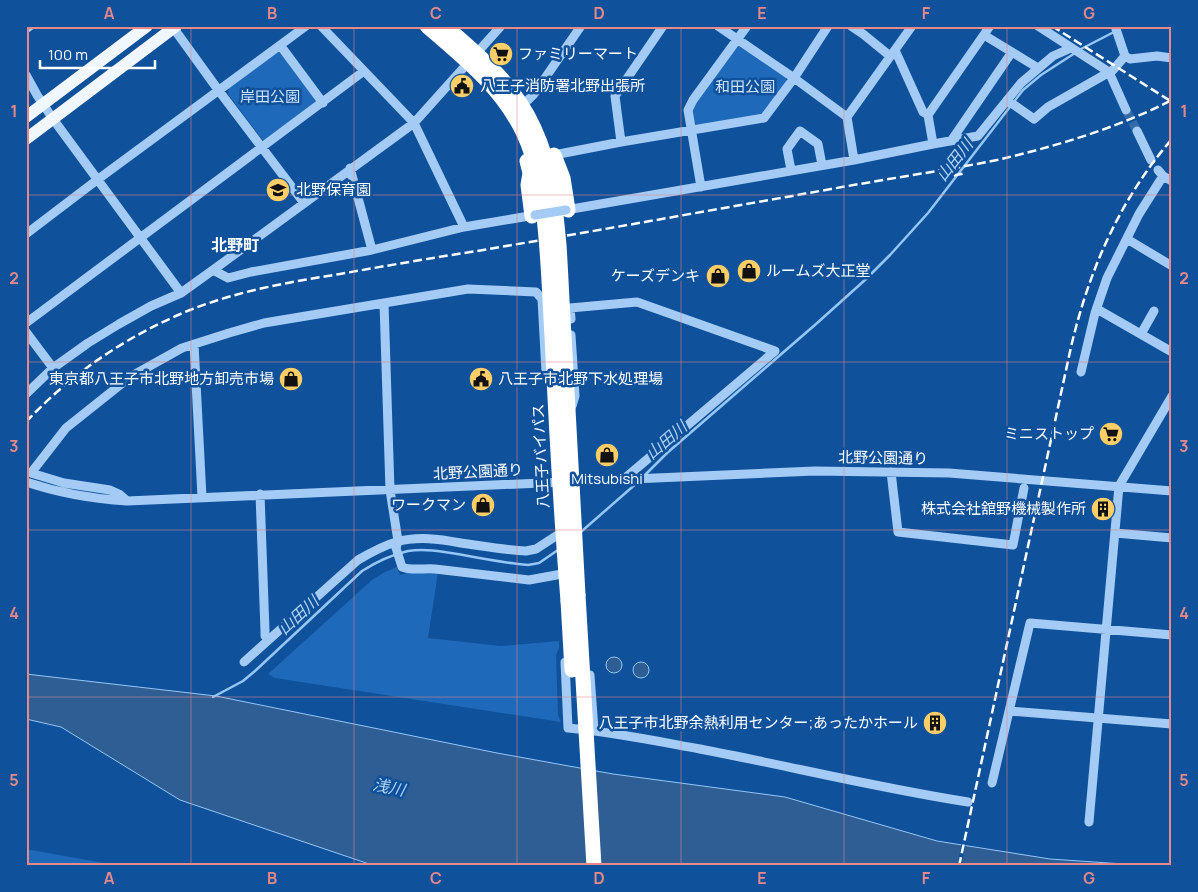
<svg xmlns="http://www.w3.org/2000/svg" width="1198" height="892" font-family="Manrope,'Noto Sans JP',sans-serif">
  <rect width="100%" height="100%" fill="#10519b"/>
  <path fill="#1e69b9" d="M737 45H740L786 77V82L764 115 694 126 689 111Z
    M279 50 317 102 266 140H263L261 138 228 94 229 87Z
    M397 567 400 575 411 572H438L428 638 501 646 559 641V648L556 655 558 715 561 722 275 678 268 674 372 580 385 572Z
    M26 849 120 866H31L26 860Z"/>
  <path fill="#2e5e94" stroke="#95c6f8" d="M606 665a8 8 0 1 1 16 0a8 8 0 1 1-16 0Z
    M633 670a8 8 0 1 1 16 0a8 8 0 1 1-16 0Z
    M26 674 216 696 497 753 613 774 785 797 937 841 1050 859 1153 866H375L180 800 61 727 26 719Z"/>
  <path fill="#10519b" d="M962 842 966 843 961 866H957Z"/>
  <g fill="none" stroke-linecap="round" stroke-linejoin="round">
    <path stroke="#95c6f8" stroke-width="2.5" d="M1079 50 1114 32
      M645 475 667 453 816 324 865 280 890 255 928 213 1023 90 1041 75 1075 53
      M582 531 638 482
      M213 697 243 681 255 671 362 571C376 562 391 555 408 551 426 548 445 552 463 555 484 559 506 563 528 565L539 563 558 550"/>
    <path stroke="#346baa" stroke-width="9" stroke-dasharray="9 4.5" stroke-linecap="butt" d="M1126 110 1137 131"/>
    <path stroke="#a3cbf5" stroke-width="9" d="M172 26 219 91 304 203
      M321 26 414 123 464 227
      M718 26 794 78 847 117 854 160
      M851 26 863 34 890 56
      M1038 26 1109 72 1126 110
      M26 29 30 26
      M984 35 1038 68
      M280 45 323 103
      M895 50 923 112 928 115
      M1125 56 1130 59 1157 56 1172 58
      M26 75 37 95 53 119 181 293
      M528 100 534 94 581 26
      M1007 100 1034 119 1048 107 1113 70 1125 56 1116 29
      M847 117 912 26
      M1137 131 1151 160
      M951 141 1012 52
      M621 142 615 96 663 26
      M933 144 928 115 990 26
      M554 155 621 142 764 118 794 78 828 26
      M350 168 372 250
      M791 170 787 149 800 131 818 144 822 165
      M1158 170 1163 176 1172 181
      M701 187 688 110 693 100 747 26
      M566 210 854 160 933 144 978 136 1021 83 1053 56 1071 48
      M26 234 97 180 306 26
      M1127 239 1172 266
      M213 270 414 123 501 26
      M384 303 390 490 398 541 396 548 402 567C410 571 425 568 435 569L529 580 562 574
      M1097 309 1172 352
      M571 319 570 308 637 302 775 351
      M26 323 364 71
      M26 332 53 368
      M1141 334 1154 311
      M571 335 575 396 572 406
      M194 344 202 497
      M1081 372 1095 313 1107 278 1139 214 1163 176
      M26 394 53 368 88 343 119 324 151 306 181 293 213 270 228 278 251 272 372 250 464 227 535 215
      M891 472 898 532 1013 545 1024 488
      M624 479 775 351
      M26 482C59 493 93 499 127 501L815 471 949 473 1172 491
      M260 494 265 631V636L269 639
      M127 501 119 494 110 490 64 483 31 473 66 428 130 377 182 348 229 333 264 323 468 289 536 292 542 299 546 372
      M1115 533 1172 538
      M244 662 358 560C370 553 382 546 396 542 418 536 439 539 461 543 483 546 505 550 526 551L536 549 556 536 563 535
      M565 662 568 728C613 732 656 741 700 749 789 766 878 788 968 802
      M590 675 594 730
      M1009 711 1172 724
      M992 783 1030 623 1172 635
      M1089 822 1119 486 1172 396"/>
    <path stroke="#f1f7ff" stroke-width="12" d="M26 117 147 26
      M26 139 176 26"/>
    <path stroke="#fff" stroke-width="15" d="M427 26C464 58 501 87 523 132 539 166 543 201 546 238 549 271 550 304 552 336 556 424 561 513 568 601
      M445 26C481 57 514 84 534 128 552 167 555 202 559 245 561 275 562 305 564 335 569 422 574 509 578 595
      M554 155 563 178 568 210
      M527 161 530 173 528 185 532 216"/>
    <path stroke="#fff" stroke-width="2.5" stroke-dasharray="9 4" stroke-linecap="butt" d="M1052 26 1172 102
      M941 178 966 173
      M26 422C72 373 128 335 190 310 238 291 289 282 340 274 385 266 431 258 477 251 595 231 713 210 831 189 886 179 942 171 997 160 1057 146 1117 128 1172 100
      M959 866 1071 347C1089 270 1120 199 1172 139"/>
    <path stroke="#a3cbf5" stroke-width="9" d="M535 215 566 210"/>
    <path stroke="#fff" stroke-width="15" d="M578 595 594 866
      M568 601 572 670"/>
  </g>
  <path fill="none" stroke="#e88989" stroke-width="1" stroke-opacity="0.55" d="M191 26V866M354 26V866M517 26V866M681 26V866M844 26V866M1007 26V866M26 195H1172M26 362H1172M26 530H1172M26 697H1172"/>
  <defs>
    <g id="supermarket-disc" transform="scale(1.25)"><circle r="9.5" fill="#ffce67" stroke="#10519b"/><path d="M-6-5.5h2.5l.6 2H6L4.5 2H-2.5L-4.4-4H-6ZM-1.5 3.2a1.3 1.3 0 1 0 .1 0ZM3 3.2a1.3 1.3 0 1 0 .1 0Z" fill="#111"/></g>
    <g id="civic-disc" transform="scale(1.25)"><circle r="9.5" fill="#ffce67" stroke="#10519b"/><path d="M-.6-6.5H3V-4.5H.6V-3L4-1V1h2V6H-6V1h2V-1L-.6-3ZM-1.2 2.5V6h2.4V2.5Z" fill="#111"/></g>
    <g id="school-disc" transform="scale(1.25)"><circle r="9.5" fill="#ffce67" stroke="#10519b"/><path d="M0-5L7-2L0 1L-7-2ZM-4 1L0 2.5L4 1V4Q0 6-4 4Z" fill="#111"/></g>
    <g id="shop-disc" transform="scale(1.25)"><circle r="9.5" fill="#ffce67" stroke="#10519b"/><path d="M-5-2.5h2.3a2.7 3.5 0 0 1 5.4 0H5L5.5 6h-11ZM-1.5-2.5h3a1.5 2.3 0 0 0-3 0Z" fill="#111"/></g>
    <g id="building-disc" transform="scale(1.25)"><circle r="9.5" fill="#ffce67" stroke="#10519b"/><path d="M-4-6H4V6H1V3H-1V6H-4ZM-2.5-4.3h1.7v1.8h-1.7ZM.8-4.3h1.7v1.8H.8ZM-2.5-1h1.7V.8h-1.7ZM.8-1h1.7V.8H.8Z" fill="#111"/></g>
  </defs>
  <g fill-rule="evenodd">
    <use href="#supermarket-disc" x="501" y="54"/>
    <use href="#civic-disc" x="462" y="86"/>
    <use href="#school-disc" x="278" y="190"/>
    <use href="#shop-disc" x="749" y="271"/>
    <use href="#shop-disc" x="718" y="276"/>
    <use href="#shop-disc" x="291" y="379"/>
    <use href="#civic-disc" x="481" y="379"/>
    <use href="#supermarket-disc" x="1111" y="434"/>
    <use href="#shop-disc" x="607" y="455"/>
    <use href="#shop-disc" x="483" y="505"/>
    <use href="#building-disc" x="1103" y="509"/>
    <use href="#building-disc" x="935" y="723"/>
  </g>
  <g text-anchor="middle" stroke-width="5" stroke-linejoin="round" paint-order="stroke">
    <g font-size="15" fill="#fff" stroke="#10519b" text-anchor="end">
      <text x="518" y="59" text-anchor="start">ファミリーマート</text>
      <text x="480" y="91" text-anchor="start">八王子消防署北野出張所</text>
      <text x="296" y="195" text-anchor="start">北野保育園</text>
      <text x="766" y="276" text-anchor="start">ルームズ大正堂</text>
      <text x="700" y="281">ケーズデンキ</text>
      <text x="274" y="384">東京都八王子市北野地方卸売市場</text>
      <text x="498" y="384" text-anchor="start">八王子市北野下水処理場</text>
      <text x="1094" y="439">ミニストップ</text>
      <text x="607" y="484" text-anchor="middle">Mitsubishi</text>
      <text x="466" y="510">ワークマン</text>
      <text x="1086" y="514">株式会社舘野機械製作所</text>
      <text x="918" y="728">八王子市北野余熱利用センター;あったかホール</text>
    </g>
    <g font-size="15" fill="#cce4fe" stroke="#10519b">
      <text x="745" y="92">和田公園</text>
      <text x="270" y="102">岸田公園</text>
    </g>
    <g font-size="15" fill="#fff" stroke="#10519b">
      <text transform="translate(541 456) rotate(-93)" y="5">八王子バイパス</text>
      <text transform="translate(883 458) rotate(1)" y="5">北野公園通り</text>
      <text transform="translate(478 472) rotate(-3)" y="5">北野公園通り</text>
    </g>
    <g font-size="16" font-style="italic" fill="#b0d5fb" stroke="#10519b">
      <text transform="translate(954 160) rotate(-52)" y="6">山田川</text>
      <text transform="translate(666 440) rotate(-41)" y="6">山田川</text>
      <text transform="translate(298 615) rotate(-43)" y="6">山田川</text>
      <text transform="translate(389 787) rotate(12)" y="6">浅川</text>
    </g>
    <g font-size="16" font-weight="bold" fill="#fff" stroke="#10519b">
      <text x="235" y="251">北野町</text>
    </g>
  </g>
  <rect width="1198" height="892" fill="none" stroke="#10519b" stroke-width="55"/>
  <path d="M40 60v8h115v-8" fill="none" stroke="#ffffff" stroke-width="2.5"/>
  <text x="48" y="60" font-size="15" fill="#ffffff" stroke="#10519b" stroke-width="4" paint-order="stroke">100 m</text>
  <rect x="28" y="28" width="1142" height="836" fill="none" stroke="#e88989" stroke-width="2"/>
  <g font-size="16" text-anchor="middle" font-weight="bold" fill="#e88989">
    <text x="109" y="19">A</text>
    <text x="272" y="19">B</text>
    <text x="436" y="19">C</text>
    <text x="599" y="19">D</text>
    <text x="762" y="19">E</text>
    <text x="926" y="19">F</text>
    <text x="1089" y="19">G</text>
    <text x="14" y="117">1</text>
    <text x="1184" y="117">1</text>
    <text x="14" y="284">2</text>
    <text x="1184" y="284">2</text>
    <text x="14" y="452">3</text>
    <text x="1184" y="452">3</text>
    <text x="14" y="619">4</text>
    <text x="1184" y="619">4</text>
    <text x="14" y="786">5</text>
    <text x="1184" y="786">5</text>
    <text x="109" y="884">A</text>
    <text x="272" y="884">B</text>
    <text x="436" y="884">C</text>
    <text x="599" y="884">D</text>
    <text x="762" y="884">E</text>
    <text x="926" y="884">F</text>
    <text x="1089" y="884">G</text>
  </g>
</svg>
